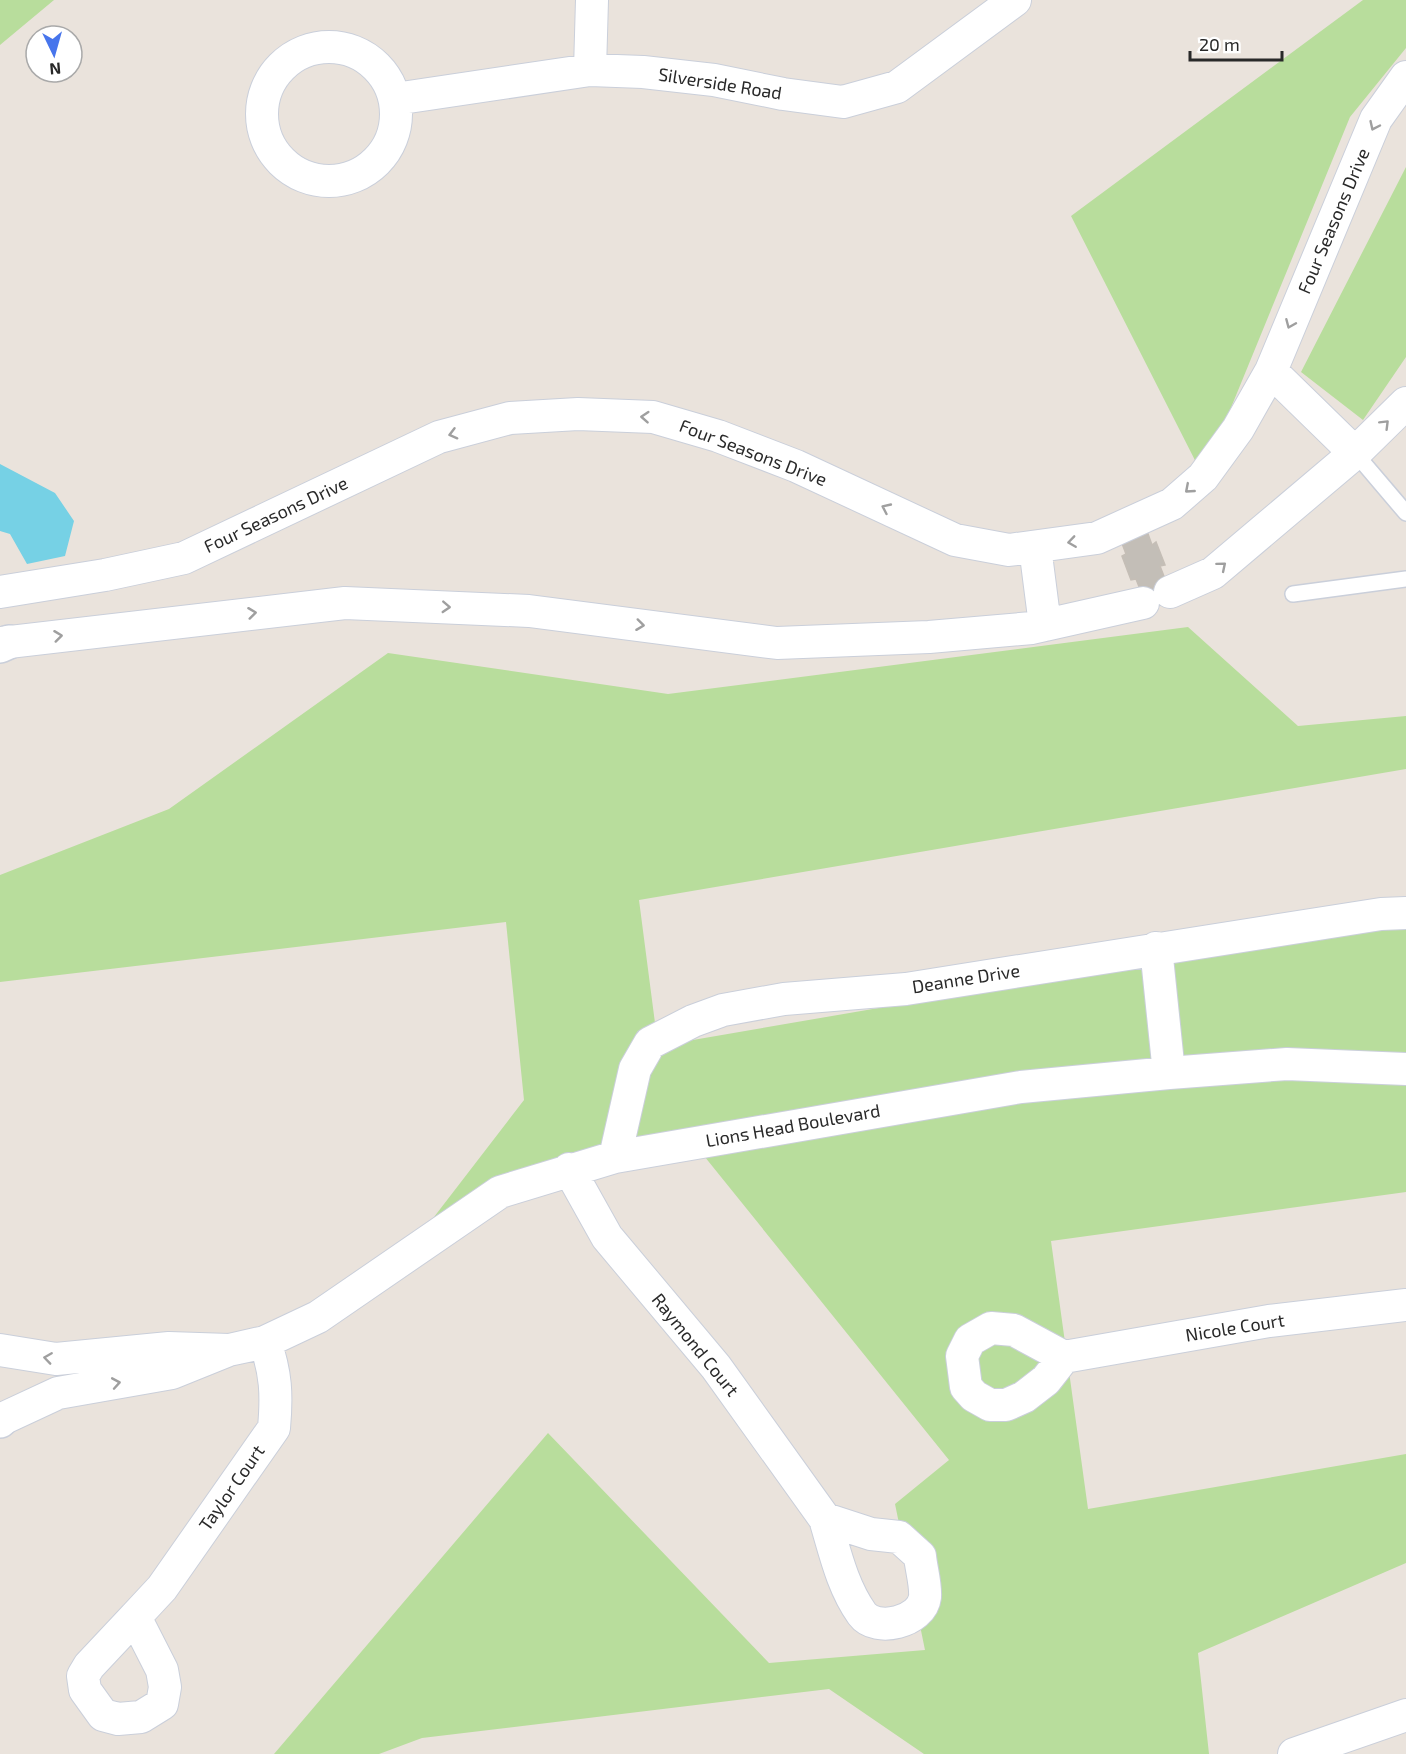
<svg xmlns="http://www.w3.org/2000/svg" width="1406" height="1754" font-family="'Exo 2',sans-serif">
  <rect width="100%" height="100%" fill="#eae3dc"/>
  <path fill="#b8dd9c" d="M0 0H54L0 45Z
    M1363 0H1406V48L1350 117 1203 476 1071 216Z
    M1406 167V357L1363 420 1301 372Z
    M1188 627 1298 726 1406 716V769L639 900 658 1046 1406 917V1192L1051 1241 1088 1509 1406 1454V1563L1198 1653 1209 1754H924L829 1689 422 1738 379 1754H274L548 1433 769 1663 925 1650 895 1504 949 1460 692 1141 434 1217 524 1100 506 922 0 982V875L169 809 388 653 668 694Z"/>
  <path fill="#76d1e5" d="M0 464 55 493 74 521 65 556 27 564 10 534 0 531Z"/>
  <path fill="#c3beb7" stroke="#c5beb6" stroke-width="1.5" d="M1143 520 1152 545 1156 542 1165 565 1160 566 1172 597 1147 607 1136 579 1131 580 1122 556 1126 554 1117 530Z"/>
  <g fill="none" stroke-linecap="round" stroke-linejoin="round">
    <g stroke="#cacfda" stroke-width="18">
      <path id="service" d="M1355 453 1406 513
        M1293 594 1406 579"/>
    </g>
    <g stroke="#cacfda" stroke-width="34">
      <path id="minor" d="M262 114a67 67 0 1 1 134 0a67 67 0 1 1-134 0Z
        M590 70 592 0
        M395 99 590 70 643 72 714 80 783 94 843 102 897 87 1015 0
        M1271 371 1355 453
        M1035 547 1045 625
        M0 592 105 575 184 558 439 437 510 418 578 414 653 417 718 436 796 466 955 540 1009 550 1097 538 1172 504 1203 477 1238 429 1271 371 1376 119 1406 77
        M1170 592 1213 573 1355 453 1406 403
        M0 643 345 603 529 611 777 643 929 637 1032 628 1143 603
        M1156 948 1169 1073
        M615 1157 635 1069 650 1043 693 1021 723 1010 784 999 906 989 1381 914 1406 913
        M569 1169 607 1237 716 1367 825 1519
        M991 1328 1014 1330 1064 1357 1046 1380 1024 1397 1006 1405H990L974 1396 966 1387 962 1356 970 1340Z
        M0 1350 56 1359 169 1348 229 1350 172 1373 58 1393 0 1420
        M229 1350 265 1342 318 1317 500 1192 615 1157 1021 1087 1169 1073 1287 1064 1406 1069
        M1064 1357 1269 1321 1406 1305
        M825 1519 871 1534 899 1537 920 1556C921 1568 926 1584 925 1597 922 1622 876 1633 862 1614 842 1586 835 1552 825 1519Z
        M135 1617 162 1588 274 1428C277 1395 276 1373 265 1342
        M135 1617 162 1670 165 1687 162 1704 141 1717 118 1719 103 1715 85 1690 83 1676 89 1666Z
        M1294 1754 1406 1715"/>
    </g>
    <g stroke="#cacfda" stroke-width="36">
      <path id="secondary" d="M0 646 9 642
        M0 1421 1 1420"/>
    </g>
    <use href="#service" stroke="#fff" stroke-width="15"/>
    <use href="#minor" stroke="#fff" stroke-width="32"/>
    <use href="#secondary" stroke="#fff" stroke-width="33"/>
  </g>
  <defs><path id="oneway-chevron" d="M-2-3.5L2.5 0L-2 3.5" fill="none" stroke-width="1.6" stroke-linecap="round" stroke-linejoin="round" transform="scale(1.5)"/></defs>
  <g stroke="#9f9f9f">
    <use href="#oneway-chevron" transform="translate(1374 126) rotate(115)"/>
    <use href="#oneway-chevron" transform="translate(1290 324) rotate(113)"/>
    <use href="#oneway-chevron" transform="translate(645 417) rotate(-176)"/>
    <use href="#oneway-chevron" transform="translate(1385 424) rotate(-45)"/>
    <use href="#oneway-chevron" transform="translate(453 434) rotate(165)"/>
    <use href="#oneway-chevron" transform="translate(1189 489) rotate(139)"/>
    <use href="#oneway-chevron" transform="translate(886 508) rotate(-155)"/>
    <use href="#oneway-chevron" transform="translate(1072 542) rotate(172)"/>
    <use href="#oneway-chevron" transform="translate(1222 566) rotate(-40)"/>
    <use href="#oneway-chevron" transform="translate(446 607) rotate(3)"/>
    <use href="#oneway-chevron" transform="translate(252 613) rotate(-7)"/>
    <use href="#oneway-chevron" transform="translate(640 625) rotate(7)"/>
    <use href="#oneway-chevron" transform="translate(58 636) rotate(-7)"/>
    <use href="#oneway-chevron" transform="translate(48 1358) rotate(-172)"/>
    <use href="#oneway-chevron" transform="translate(116 1383) rotate(-10)"/>
  </g>
  <g text-anchor="middle" stroke-width="6" stroke-linejoin="round" paint-order="stroke">
    <g font-size="18" fill="#292929" stroke="#fff">
      <text transform="translate(720 84) rotate(9)" y="6">Silverside Road</text>
      <text transform="translate(1334 221) rotate(-67)" y="6">Four Seasons Drive</text>
      <text transform="translate(753 453) rotate(21)" y="6">Four Seasons Drive</text>
      <text transform="translate(276 515) rotate(-25)" y="6">Four Seasons Drive</text>
      <text transform="translate(966 979) rotate(-9)" y="6">Deanne Drive</text>
      <text transform="translate(793 1126) rotate(-10)" y="6">Lions Head Boulevard</text>
      <text transform="translate(1235 1328) rotate(-9)" y="6">Nicole Court</text>
      <text transform="translate(695 1345) rotate(51)" y="6">Raymond Court</text>
      <text transform="translate(232 1488) rotate(-55)" y="6">Taylor Court</text>
    </g>
  </g>
  <g transform="translate(54 54) rotate(175)"><circle r="28" fill="#ffffff" stroke="#a9a9a9" stroke-width="1.5"/>
  <path d="M0-4.5L10 22L0 15L-10 22Z" fill="#4775ec"/>
  <text y="-9" font-size="16" font-weight="bold" text-anchor="middle" fill="#292929">N</text>
  </g>
  <path d="M1190 51v9h92v-9" fill="none" stroke="#292929" stroke-width="3"/>
  <text x="1199" y="51" font-size="18" fill="#292929" stroke="#ffffff" stroke-width="4.5" paint-order="stroke">20 m</text>
</svg>
